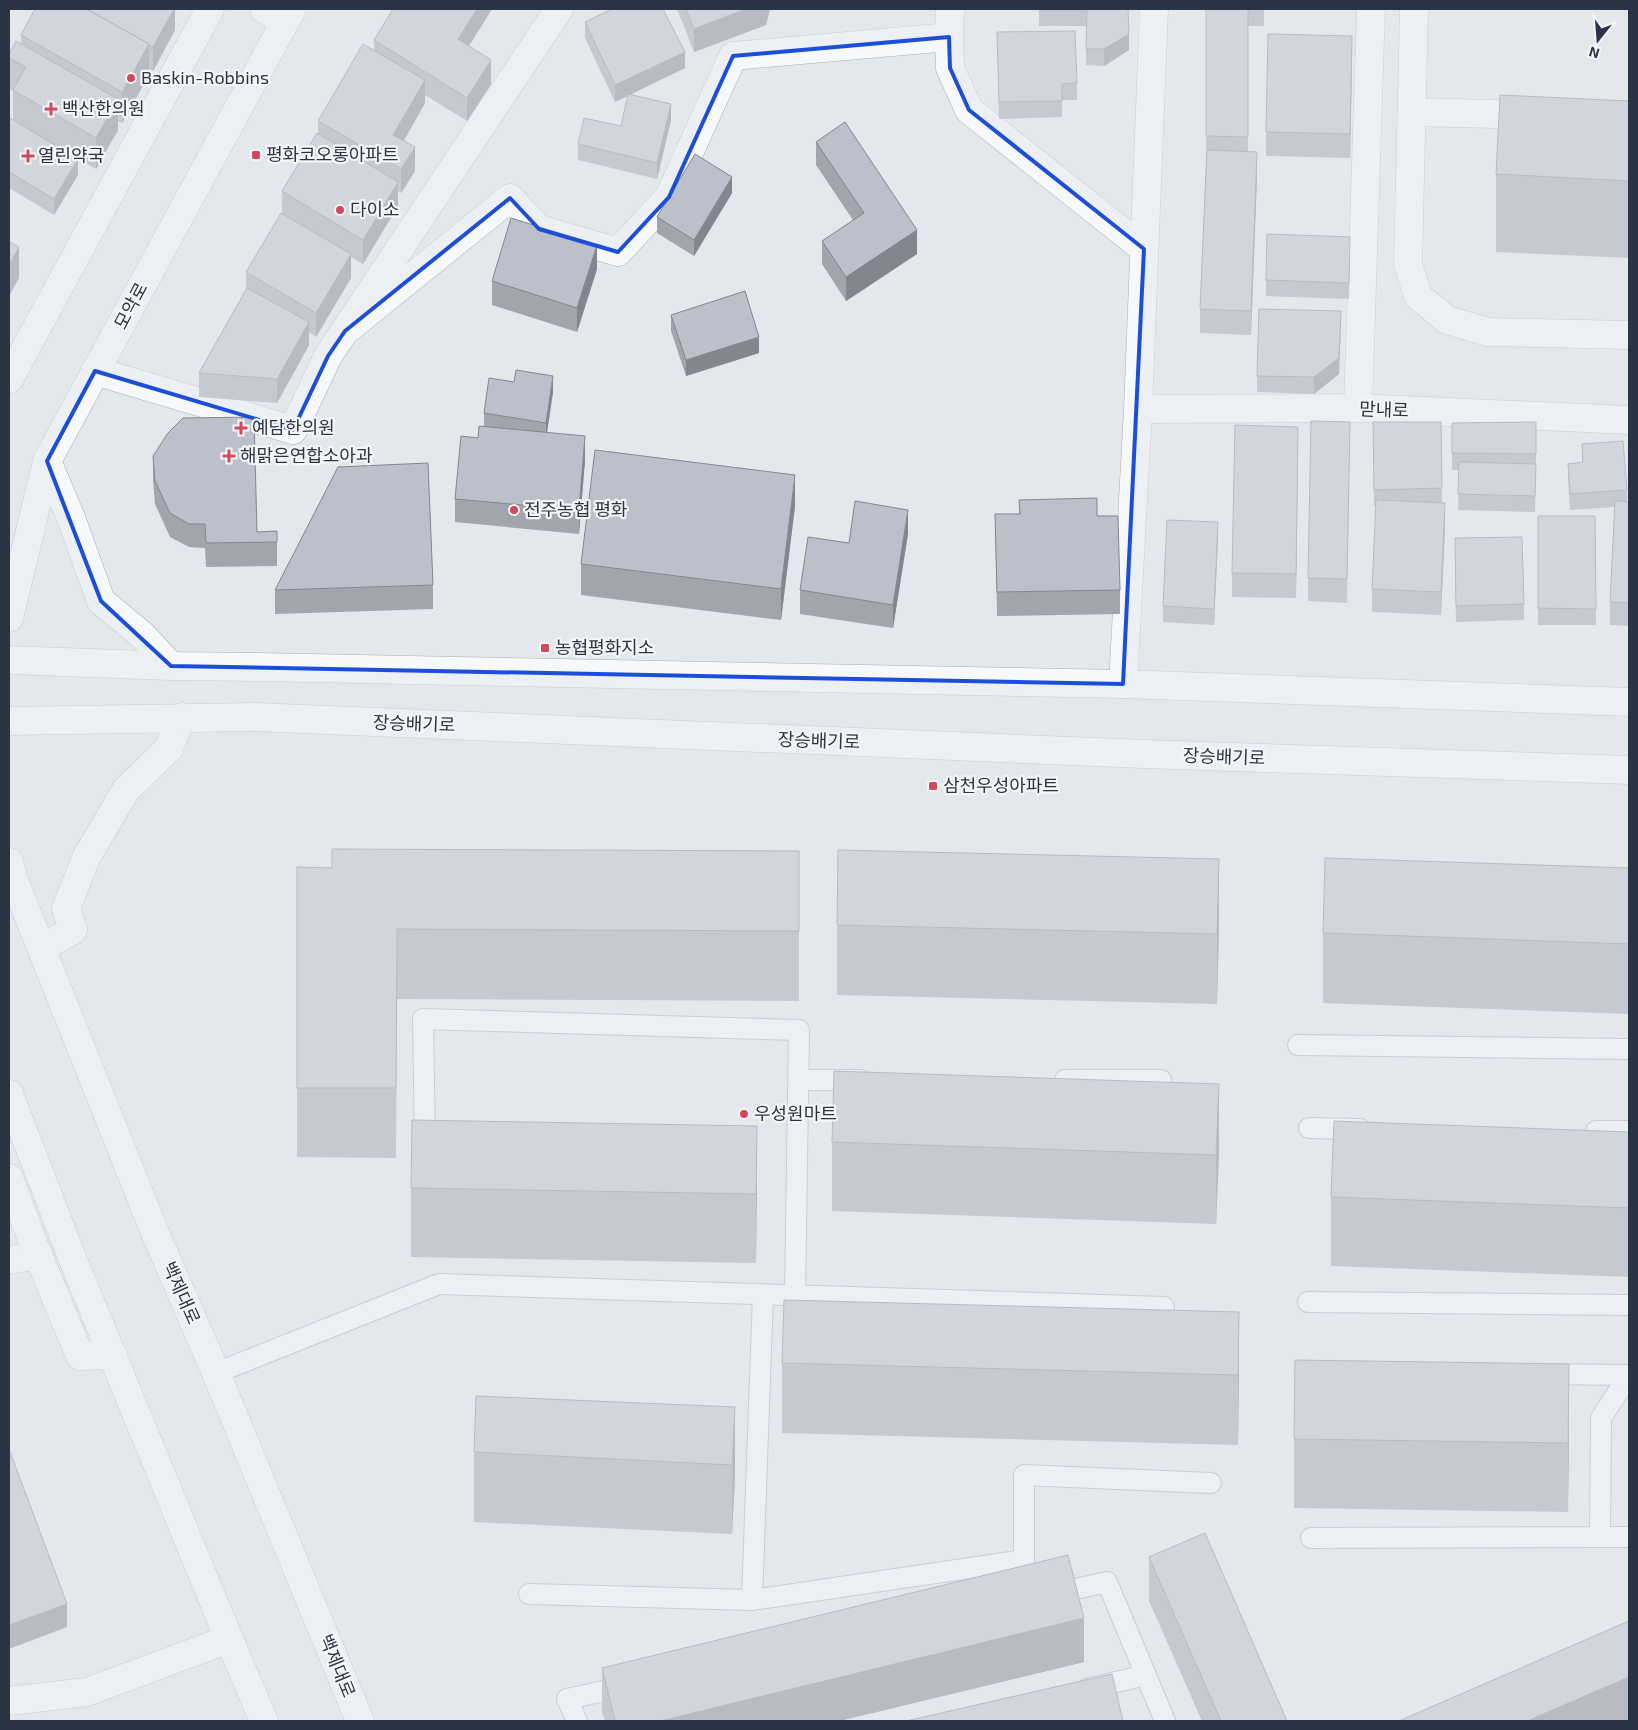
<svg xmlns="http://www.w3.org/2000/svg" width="1638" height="1730" font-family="'Exo 2','Noto Sans KR',sans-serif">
  <rect width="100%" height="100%" fill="#e4e7ec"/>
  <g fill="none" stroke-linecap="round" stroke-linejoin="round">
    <g stroke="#a9aeb7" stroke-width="22">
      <path id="service" d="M1298 1045 1629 1049
        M798 1080H861
        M1065 1080H1161
        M1309 1128 1360 1129
        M1596 1131H1629
        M425 1145 423 1019 799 1030 795 1296
        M763 1295 752 1600 1024 1560V1475L1211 1483
        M1308 1302 1629 1305
        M216 1373 439 1284 1164 1307
        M1542 1374 1629 1375
        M1629 1375 1601 1418 1600 1537H1629
        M1311 1538 1600 1537
        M529 1594 752 1600
        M1049 1595 1107 1582 1165 1721
        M1087 1689 1146 1675
        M577 1721 567 1699 627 1686"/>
    </g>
    <g stroke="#a9aeb7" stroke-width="29">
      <path id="minor" d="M264 9 285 21
        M1414 9 1408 264 1418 296 1447 320 1488 332 1629 335
        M949 37 950 68 969 110 1144 249
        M1412 112 1535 115
        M345 331 510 198 539 229 618 252 669 197 733 56 949 37 950 9
        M95 371 293 430 328 356 559 9
        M1358 408 1371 9
        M1138 409 1358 408 1629 420
        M1123 684 1138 409 1154 9
        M9 1260 39 1255
        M9 1701 87 1692 229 1639"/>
    </g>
    <g stroke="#a9aeb7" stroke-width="29">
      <path id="tertiary" d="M9 379 210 9
        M47 461 71 518 101 601 142 635 171 666
        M9 618 47 461 292 9
        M9 660 171 666 259 667 1123 684 1629 702
        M9 721 255 717 1144 754 1629 770
        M9 862 14 880 156 1235 216 1373 360 1721
        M42 948 73 930 66 908 87 856 126 790 169 748 182 717
        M9 1094 71 1255 229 1639 264 1721
        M9 1178 34 1245 80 1356 113 1355"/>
    </g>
    <use href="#service" stroke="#f7f8fa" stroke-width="20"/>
    <use href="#minor" stroke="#f7f8fa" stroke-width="28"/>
    <use href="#tertiary" stroke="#f7f8fa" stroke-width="28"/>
  </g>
  <path fill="#a1a5ae" d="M175 9V30L153 71 149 69V75L122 123 118 121V130L96 169 53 144 78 175 54 215 9 188V121L13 119V91L9 89V58L21 44V35Z
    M393 9H492L469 46 491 84 467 121 425 95V103L404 141 415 171 401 193 398 191V206L363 264 351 257V278L316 337 309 332V345L277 403 199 397V373L246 289V272L282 213V191L318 133V121L374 50V40Z
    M677 9H770L766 25 694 52Z
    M1128 9 1129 50 1104 66 1086 65V26H1039V10Z
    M1206 9H1264V26H1248V152L1257 176 1251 335 1200 333V309L1206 160Z
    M585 22 685 68 631 94 671 120 657 179 578 160V144L621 126 628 96 615 102 585 38Z
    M997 32 1077 83V100H1062V117L999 119Z
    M1352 60 1350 158 1266 156V132Z
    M1629 101V258L1496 252V174Z
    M816 142 917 254 846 301 822 264V241L853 220 816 165Z
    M732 193 694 256 657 233V217Z
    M1350 253 1349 299 1266 296V280Z
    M597 269 577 332 492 305V281Z
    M671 315 759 353 686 376 671 331Z
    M1341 327 1339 374 1314 394 1257 392V376Z
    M553 392 547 432 585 460 579 534 455 522V499L478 438 484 426V413Z
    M1350 422 1347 603 1308 601V578Z
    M1373 422H1441L1442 503 1445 527 1441 615 1372 612V589L1376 506H1374Z
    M1536 422V470L1535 512 1458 510 1459 470H1452V423Z
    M1582 444 1627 490V502H1629V626L1610 625V602L1615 507 1570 510 1568 480V464L1582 462Z
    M1298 451 1296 598 1232 597V573Z
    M153 456 257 532 277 531V566L206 567 205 548 189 547 170 537 155 504 153 480Z
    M1019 500 1097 516 1120 590V614L997 616 995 514H1019Z
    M795 506 781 620 581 595V564Z
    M1538 516H1595L1596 625H1538Z
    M908 534 893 628 800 614V590Z
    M1218 538 1214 625 1163 622V606Z
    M1455 554 1524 604V620L1456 622Z
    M433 585V609L275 614V590Z
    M799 851V1001L397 999 396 1158 297 1157V867L332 868Z
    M1629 868V1014L1323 1003V933Z
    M837 925 1219 929 1217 1004 837 995Z
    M757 1126 756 1263 411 1257V1188Z
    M1629 1132V1277L1331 1266V1197Z
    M832 1142 1219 1154 1216 1224 832 1211Z
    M1239 1312V1382L1238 1445 782 1433V1363Z
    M735 1407V1477L732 1534 474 1522V1452Z
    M1569 1434 1568 1512 1294 1508V1439Z
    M1149 1557 1287 1721H1202L1149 1601Z
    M1084 1662 839 1721H605L602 1712V1668Z"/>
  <path fill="#83868d" d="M174 9H175V30L153 71V47Z
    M477 9H492L458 63V39Z
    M746 9H770L766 25 694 52V29Z
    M1129 34V50L1104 66V49Z
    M1352 36V60L1350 158V134Z
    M149 44V75L122 123V92Z
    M685 52V68L615 102V85Z
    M491 60V84L467 121V98Z
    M425 80V103L393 159V135Z
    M118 99V130L96 169V138Z
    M671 104V120L657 179V163Z
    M415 147V171L401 193V169Z
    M1257 152V176L1251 335V311Z
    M78 159V175L54 215V199Z
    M732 177V193L694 256V240Z
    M398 182V206L363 264V240Z
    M917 230V254L846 301V277Z
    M597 245V269L577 332V308Z
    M19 247V278L9 296V265Z
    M351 254V278L316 337V313Z
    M1341 311 1339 374 1314 394V377Z
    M309 322V345L277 403V379Z
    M759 337V353L686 376V360Z
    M553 376V392L546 439V423Z
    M1298 427V451L1296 598V574Z
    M585 436V460L579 534V510Z
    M795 475V506L781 620V589Z
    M1445 503V527L1441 615V592Z
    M908 510V534L893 628V605Z
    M1218 522V538L1214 625V609Z
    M1219 859V929L1217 1004V934Z
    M1219 1084V1154L1216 1224V1155Z
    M757 1126V1195L756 1263V1194Z
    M1239 1312V1382L1238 1445V1375Z
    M1569 1364V1434L1568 1512V1443Z
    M735 1407V1477L732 1534V1465Z
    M67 1604V1627L9 1649V1625Z
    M1084 1618V1662L839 1721H660Z
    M1629 1677V1721H1527Z"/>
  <path fill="#bbc0ca" stroke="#83868d" d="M35 9H87L149 44 122 92 21 35Z
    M87 9H174L153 47 149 45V44Z
    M393 9H477L458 39 491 60 467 98 374 40Z
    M612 9H663L685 52 615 85 585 22Z
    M686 9H746L694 29Z
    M1039 9H1128L1129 34 1104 49H1086L1087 10H1039Z
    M1206 9H1248V137L1206 136Z
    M1075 31 1077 83 1062 84V101L999 102 997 32Z
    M1268 34 1352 36 1350 134 1266 132Z
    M16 41 118 99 96 138 13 90 26 67 9 58V54Z
    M363 44 425 80 393 135 415 147 401 169 318 121Z
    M628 94 671 104 657 163 578 144 584 118 621 126Z
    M1500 95 1629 101V181L1496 174Z
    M10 118 78 159 54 199 9 172V121Z
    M845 122 917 230 846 277 822 241 864 213 816 142Z
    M317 133 398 182 363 240 282 191Z
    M1207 150 1257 152 1251 311 1200 309Z
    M695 154 732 177 694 240 657 217Z
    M281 213 351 254 316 313 246 272Z
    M511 218 597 245 577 308 492 281Z
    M1267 234 1350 237 1349 283 1266 280Z
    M9 242 19 247 9 265Z
    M247 288 309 322 277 379 199 373Z
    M745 291 759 337 686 360 671 315Z
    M1259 309 1341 311 1339 358 1314 377 1257 376Z
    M516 370 553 376 546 423 484 413 489 378 514 382Z
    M254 417 257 532 277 531V542L206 543 205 524H189L170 513 155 481 153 456 168 433 183 418Z
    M1311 421 1350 422 1347 579 1308 578Z
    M1373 422H1441L1442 488 1374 490Z
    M1536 422V454L1452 453V423Z
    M1235 425 1298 427 1296 574 1232 573Z
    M479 426 585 436 579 510 455 499 461 436 478 438Z
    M1623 441 1627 490 1570 494 1568 464 1583 462 1582 444Z
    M595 450 795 475 781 589 581 564Z
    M1459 462 1536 464 1535 496 1458 494Z
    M428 463 433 585 275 590 338 467Z
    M1097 498V516H1118L1120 590 997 592 995 514H1020L1019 500Z
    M1376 500 1445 503 1441 592 1372 589Z
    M855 501 908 510 893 605 800 590 808 537 849 543Z
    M1615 501 1629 502V603L1610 602Z
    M1538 516H1595L1596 609 1538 608Z
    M1167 520 1218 522 1214 609 1163 606Z
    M1522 537 1524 604 1456 606 1455 538Z
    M332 849 799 851V931L397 929 396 1088H297V867L332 868Z
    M838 850 1219 859 1217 934 837 925Z
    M1325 858 1629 868V944L1323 933Z
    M834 1071 1219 1084 1216 1155 832 1142Z
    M412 1120 757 1126 756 1194 411 1188Z
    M1334 1121 1629 1132V1208L1331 1197Z
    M784 1300 1239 1312 1238 1375 782 1363Z
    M1295 1360 1569 1364 1568 1443 1294 1439Z
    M476 1396 735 1407 732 1465 474 1452Z
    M9 1449 67 1604 9 1625Z
    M1205 1533 1287 1721H1221L1149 1557Z
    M1068 1555 1084 1618 660 1721H615L602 1668Z
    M1629 1621V1677L1527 1721H1399Z
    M1112 1674 1123 1721H906Z"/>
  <path d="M0 0H1638V1730H0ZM949 37 950 68 969 110 1144 249 1123 684 171 666 101 601 47 461 95 371 293 430 328 356 345 331 510 198 539 229 618 252 669 197 733 56Z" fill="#e4e7ec" fill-opacity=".55" fill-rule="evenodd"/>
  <path fill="none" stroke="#1d4ed8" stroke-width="4" stroke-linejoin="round" d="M949 37 950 68 969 110 1144 249 1123 684 171 666 101 601 47 461 95 371 293 430 328 356 345 331 510 198 539 229 618 252 669 197 733 56Z"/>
  <g fill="#d1495b" stroke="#f4f6f9" stroke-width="2">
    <circle cx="131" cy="78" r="5"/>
    <path d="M48.5 101.5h5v5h5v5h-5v5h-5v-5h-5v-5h5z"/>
    <rect x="251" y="150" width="10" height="10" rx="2.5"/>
    <path d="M25.5 148.5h5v5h5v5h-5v5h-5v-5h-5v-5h5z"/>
    <circle cx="340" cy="210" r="5"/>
    <path d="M238.5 420.5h5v5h5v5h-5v5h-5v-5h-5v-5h5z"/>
    <path d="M226.5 448.5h5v5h5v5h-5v5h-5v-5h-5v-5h5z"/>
    <circle cx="514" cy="510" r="5"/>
    <rect x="540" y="643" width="10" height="10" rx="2.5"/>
    <rect x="928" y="781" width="10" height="10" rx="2.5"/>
    <circle cx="744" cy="1114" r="5"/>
  </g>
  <g text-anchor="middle" stroke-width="4.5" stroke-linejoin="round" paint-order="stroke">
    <g font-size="18" fill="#2b3445" stroke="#f4f6f9" text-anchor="start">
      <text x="141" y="84">Baskin-Robbins</text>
      <text x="62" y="115">백산한의원</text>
      <text x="266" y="161">평화코오롱아파트</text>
      <text x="38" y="162">열린약국</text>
      <text x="350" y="216">다이소</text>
      <text x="252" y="434">예담한의원</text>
      <text x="240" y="462">해맑은연합소아과</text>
      <text x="524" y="516">전주농협 평화</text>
      <text x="555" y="654">농협평화지소</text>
      <text x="943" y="792">삼천우성아파트</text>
      <text x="754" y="1120">우성원마트</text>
    </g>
    <g font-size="18" fill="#2b3445" stroke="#f4f6f9">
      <text transform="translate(131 306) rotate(-62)" y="6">모악로</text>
      <text transform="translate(1384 410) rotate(2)" y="6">맏내로</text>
      <text transform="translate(414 724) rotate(2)" y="6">장승배기로</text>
      <text transform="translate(819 741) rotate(2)" y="6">장승배기로</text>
      <text transform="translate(1224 757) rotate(2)" y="6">장승배기로</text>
      <text transform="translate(181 1293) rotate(66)" y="6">백제대로</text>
      <text transform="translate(337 1666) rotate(68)" y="6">백제대로</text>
    </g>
  </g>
  <rect width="1638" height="1730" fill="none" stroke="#2b3445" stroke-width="20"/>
  <g transform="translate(1598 40) rotate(197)" stroke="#f4f6f9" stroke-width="4" paint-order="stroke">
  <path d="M0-4L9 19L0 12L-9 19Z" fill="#2b3445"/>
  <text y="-8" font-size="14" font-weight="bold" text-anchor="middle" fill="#2b3445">N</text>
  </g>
</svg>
